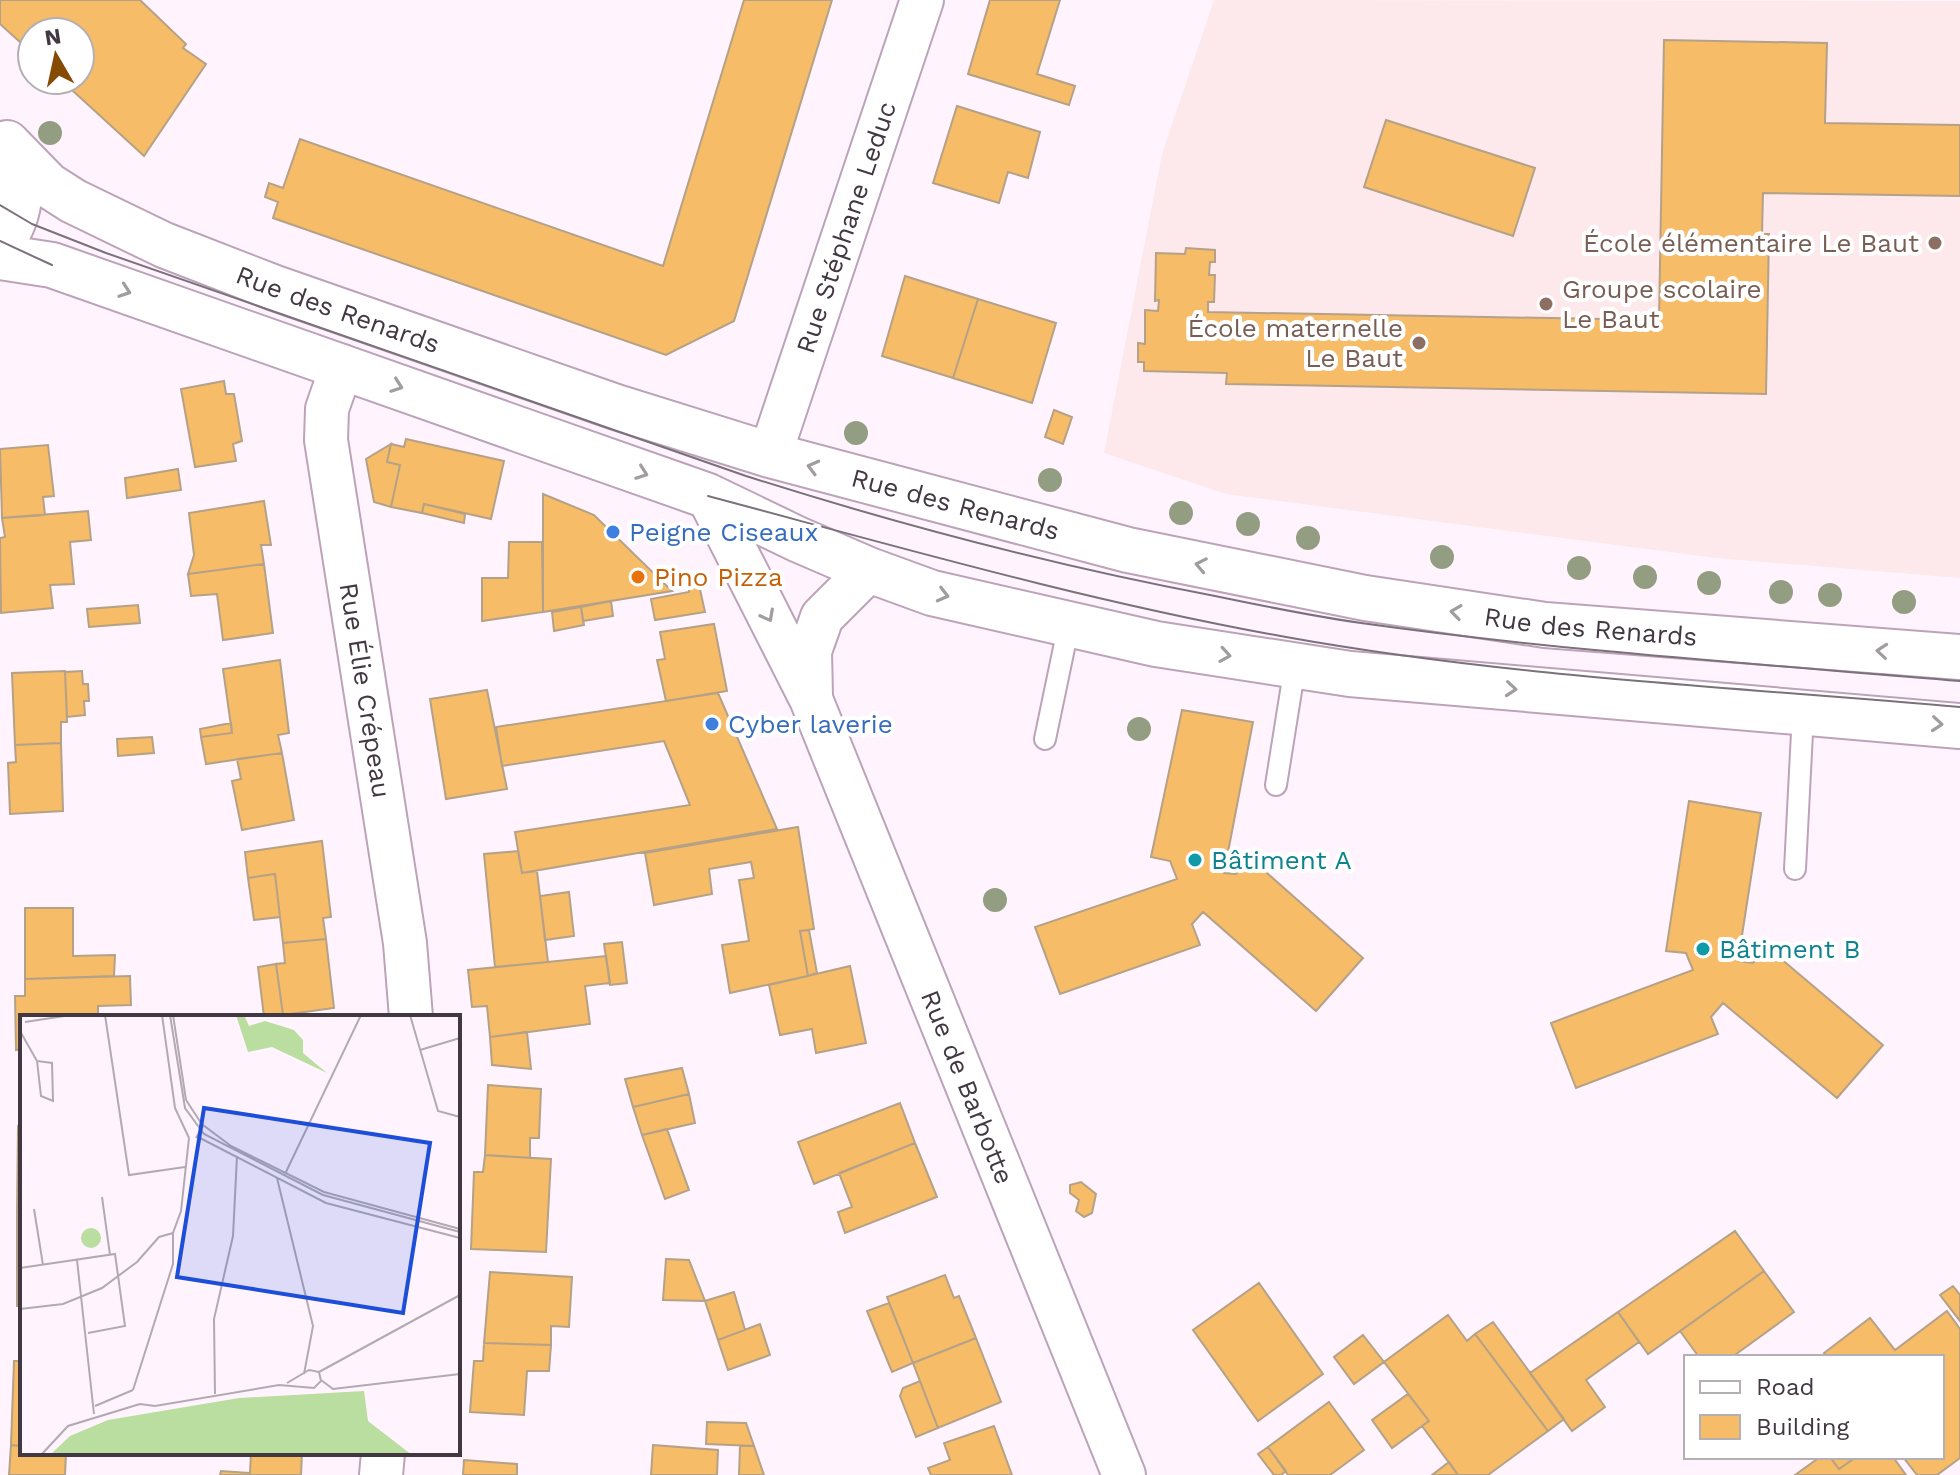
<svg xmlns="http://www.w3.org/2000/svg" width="1960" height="1475" font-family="'Work Sans',sans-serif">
  <rect width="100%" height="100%" fill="#fff4fe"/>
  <path fill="#fde8ec" d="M1214 0 1960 1V578L1716 558 1226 494 1104 453 1162 154Z"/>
  <path fill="#f7bc67" stroke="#b4a187" stroke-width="2" d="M0 0H140L186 44 183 48 206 64 144 156 61 80H80V32H32V53L0 24Z
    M744 0H832L734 321 666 355 273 218 278 202 265 197 269 183 283 188 300 139 663 266Z
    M990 0H1060L1037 74 1075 86 1069 105 968 74Z
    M1664 40 1827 43 1825 123 1960 125V196L1763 193 1762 234H1769L1766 394 1226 384 1227 373 1144 371V362H1138V343L1145 344V310L1158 311 1159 300 1155 301 1156 253 1185 254 1186 248 1215 250V262H1210L1209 275H1215L1214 302H1208V312L1659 320Z
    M957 106 1040 132 1028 178 1008 172 999 203 933 183Z
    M1386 120 1535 168 1513 236 1364 187Z
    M905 276 978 299 953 378 882 356Z
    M978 299 1056 323 1032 403 953 378Z
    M224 381 226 394H234L242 441 233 444 236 461 195 467 181 389Z
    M1054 410 1072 417 1063 444 1045 437Z
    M406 439 504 461 491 519 424 504 422 513 391 507 400 465 387 462 391 444 404 447Z
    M391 444 387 462 400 465 391 507 374 502 366 459Z
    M48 445 54 496 43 497 45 515 2 518 0 449Z
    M178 469 181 490 127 498 125 478Z
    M543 494 594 515 672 591 543 612Z
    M264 501 271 545H261L264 564 188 574 194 555 189 513Z
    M424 504 465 514 464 523 422 513Z
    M88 511 91 540 70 542 74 584 50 585 53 608 1 613 0 538 5 537 2 518Z
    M509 542H542L543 612 482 621V578H508Z
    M264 564 273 633 223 640 217 594 191 596 188 574Z
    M699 585 705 612 655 620 651 599 689 592V588Z
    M611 601 613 616 583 621 581 607Z
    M138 605 140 623 89 627 87 609Z
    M581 607 584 625 554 631 552 612Z
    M714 624 727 691 666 701 657 660 665 659 660 632Z
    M280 660 289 733 278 735 282 753 206 764 201 737 232 733 223 669Z
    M65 671 67 722H61V743L15 745 12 673Z
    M82 671 83 684H88L89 701H84L85 715 67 717 65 672Z
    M487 690 507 789 446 799 430 699Z
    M718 693 777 829 522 873 515 832 690 805 664 741 502 766 496 727Z
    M1182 710 1253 722 1224 873 1236 874 1250 858 1363 958 1316 1011 1203 912 1192 924 1200 945 1060 994 1035 927 1177 879 1170 861 1151 857Z
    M231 723 232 733 201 737 200 729Z
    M152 737 154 753 118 756 117 739Z
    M61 743 63 811 10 814 8 763 16 762 15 745Z
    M282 753 294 820 242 830 232 781 241 779 237 759Z
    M1689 801 1761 813 1738 961 1753 963 1767 947 1883 1045 1837 1098 1723 1003 1711 1017 1718 1034 1576 1088 1551 1023 1693 970 1686 953 1666 951Z
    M798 827 814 929 800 931 808 976 730 993 722 945 749 941 739 880 754 878 751 862 709 869 712 894 654 905 645 853Z
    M322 841 331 917 323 918 326 939 283 943 275 874 248 878 245 852Z
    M518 851 522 873 537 871 548 962 495 967 484 854Z
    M275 874 280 917 254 920 248 878Z
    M569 892 574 936 545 940 540 896Z
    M25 908H73V956L115 955 114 976 25 979Z
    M809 930 817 973 808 976 800 931Z
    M326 939 334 1008 283 1015 276 964 285 963 283 943Z
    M622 942 627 983 610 985 604 944Z
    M606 956 610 983 585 986 590 1024 490 1037 487 1006 472 1007 468 970Z
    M276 964 283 1015 264 1017 258 967Z
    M850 966 866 1043 816 1053 812 1029 780 1035 769 985Z
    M130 976 131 1005 98 1006V1017H22V1049L16 1050 15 996H25V979Z
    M527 1032 531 1069 492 1065 490 1037Z
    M682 1068 689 1094 633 1107 625 1079Z
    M488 1085 541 1089 539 1138H530V1158L485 1155Z
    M689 1094 695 1123 642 1135 633 1107Z
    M900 1103 915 1143 814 1184 798 1142Z
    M18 1126H22V1215L17 1214Z
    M667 1129 689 1190 665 1199 642 1135Z
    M915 1143 937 1197 845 1233 838 1212 852 1207 839 1173Z
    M485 1155 551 1159 546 1252 471 1249 474 1172H483Z
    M1081 1182 1096 1194 1092 1213 1084 1217 1076 1211 1079 1200 1070 1193V1185Z
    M17 1214 22 1215V1306H17Z
    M1735 1231 1764 1271 1648 1354 1618 1312Z
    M666 1259 689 1260 705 1301 663 1300Z
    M1764 1271 1794 1312 1732 1357H1699L1680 1331Z
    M490 1272 572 1277 569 1327 551 1326V1345L484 1343Z
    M945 1275 954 1298 959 1296 976 1338 913 1363 887 1297Z
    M1259 1283 1323 1374 1258 1421 1193 1330Z
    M1953 1286 1960 1295V1321L1940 1295Z
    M734 1292 745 1330 718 1340 705 1301Z
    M889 1303 913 1363 892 1372 867 1311Z
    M1947 1311 1960 1329V1458L1937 1475H1917L1903 1457H1942V1357H1828L1824 1353 1870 1318 1895 1350Z
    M1618 1312 1639 1342 1586 1380 1605 1407 1572 1431 1530 1373Z
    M1448 1315 1467 1341 1475 1334 1548 1431 1488 1475H1458L1422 1426 1429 1421 1384 1362Z
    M1493 1322 1564 1419 1548 1431 1475 1334Z
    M760 1324 770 1355 728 1370 718 1340Z
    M1363 1335 1384 1362 1354 1384 1334 1357Z
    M976 1338 1001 1402 938 1428 913 1363Z
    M484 1343 551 1345 549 1371H527L524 1415 470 1412 474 1361H483Z
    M14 1361H22V1446L11 1445Z
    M920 1381 938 1428 916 1437 900 1396 903 1388Z
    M1408 1394 1429 1421 1392 1448 1372 1420Z
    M1329 1402 1364 1450 1330 1475H1288L1268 1447Z
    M707 1422 746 1423 754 1446 706 1444Z
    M994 1426 1012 1475H931L928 1468 950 1460 944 1443Z
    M11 1445 22 1446V1453H66L65 1475H9Z
    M653 1445 718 1450 717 1475H651Z
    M740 1446H754L764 1475H739Z
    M1268 1447 1286 1471 1281 1475H1274L1258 1454Z
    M251 1453H302L301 1475H220L221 1471 250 1473Z
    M1820 1457H1830L1839 1469 1856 1457H1893L1906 1475H1795Z
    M1830 1457H1856L1839 1469Z
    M464 1460 517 1464V1475H463Z
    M1449 1462 1458 1475H1432Z"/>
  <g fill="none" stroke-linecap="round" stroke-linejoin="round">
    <g stroke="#bca3b9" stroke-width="24">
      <path id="service" d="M1045 739 1069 624
        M1276 785 1295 666
        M1795 869 1803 713"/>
    </g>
    <g stroke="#bca3b9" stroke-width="46">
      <g id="minor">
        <path id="s1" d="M342 366 327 409 326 440 405 943 411 1017"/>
        <path id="s2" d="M770 455 922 0"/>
        <path id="s3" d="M708 496 811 699 1124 1475"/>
        <path d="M811 697 810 651 822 617 869 570"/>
        <path d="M381 1475 383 1453"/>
      </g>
    </g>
    <g stroke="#bca3b9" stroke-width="48">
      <g id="tertiary">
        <path id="s4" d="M9 145 48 185 73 201 164 245 275 288 616 407 770 455 1128 550 1365 598 1545 625 1960 657"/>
        <path d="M0 245C23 214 26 177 7 143"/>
        <path d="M0 257 52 265 708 496 797 539 869 570 932 593 1156 644 1350 674 1960 726"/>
      </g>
    </g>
    <use href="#service" stroke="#fff" stroke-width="20"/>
    <use href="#minor" stroke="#fff" stroke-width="42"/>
    <use href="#tertiary" stroke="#fff" stroke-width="44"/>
    <path stroke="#7b717a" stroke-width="2" d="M0 205 32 224 106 253 746 476C900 525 1056 566 1215 596 1263 606 1312 616 1361 623 1560 651 1760 664 1960 681
      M0 241 52 265
      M708 496C899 547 1090 602 1286 637 1508 677 1735 687 1960 707"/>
  </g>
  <g fill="#929d81">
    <circle cx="50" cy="133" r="12"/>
    <circle cx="856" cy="433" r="12"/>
    <circle cx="1050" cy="480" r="12"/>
    <circle cx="1181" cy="513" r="12"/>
    <circle cx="1248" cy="524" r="12"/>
    <circle cx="1308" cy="538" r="12"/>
    <circle cx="1442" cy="557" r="12"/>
    <circle cx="1579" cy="568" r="12"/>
    <circle cx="1645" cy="577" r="12"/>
    <circle cx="1709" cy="583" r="12"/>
    <circle cx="1781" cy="592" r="12"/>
    <circle cx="1830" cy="595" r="12"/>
    <circle cx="1904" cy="602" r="12"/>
    <circle cx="1139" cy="729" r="12"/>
    <circle cx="995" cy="900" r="12"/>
  </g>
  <defs><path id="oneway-chevron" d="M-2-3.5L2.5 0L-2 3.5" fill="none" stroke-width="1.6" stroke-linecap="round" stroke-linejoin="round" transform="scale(2)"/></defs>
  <g stroke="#a09ca0">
    <use href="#oneway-chevron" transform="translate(125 291) rotate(19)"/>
    <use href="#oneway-chevron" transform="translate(397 386) rotate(20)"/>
    <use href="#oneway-chevron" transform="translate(813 467) rotate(-165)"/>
    <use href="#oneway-chevron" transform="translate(642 473) rotate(20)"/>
    <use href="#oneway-chevron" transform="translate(1201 565) rotate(-169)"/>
    <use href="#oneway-chevron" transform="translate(943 595) rotate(14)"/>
    <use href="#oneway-chevron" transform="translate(1456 612) rotate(-172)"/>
    <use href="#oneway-chevron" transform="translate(768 616) rotate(62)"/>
    <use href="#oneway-chevron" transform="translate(1882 651) rotate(-175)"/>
    <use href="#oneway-chevron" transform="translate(1225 655) rotate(9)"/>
    <use href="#oneway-chevron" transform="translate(1511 689) rotate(5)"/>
    <use href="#oneway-chevron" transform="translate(1937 724) rotate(5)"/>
  </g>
  <g fill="#8d6e63" stroke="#fff" stroke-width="3">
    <circle cx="1935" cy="243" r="8"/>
    <circle cx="1546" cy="304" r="8"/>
    <circle cx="1419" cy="343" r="8"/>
  </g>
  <g fill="#3f7fe0" stroke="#fff" stroke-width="3">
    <circle cx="613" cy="532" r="8"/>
    <circle cx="712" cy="724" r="8"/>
  </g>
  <circle fill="#e8710a" stroke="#fff" stroke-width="3" cx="638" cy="577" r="8"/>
  <g fill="#0f9aa8" stroke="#fff" stroke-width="3">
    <circle cx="1195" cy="860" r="8"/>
    <circle cx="1703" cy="949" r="8"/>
  </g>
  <g text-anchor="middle" stroke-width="8" stroke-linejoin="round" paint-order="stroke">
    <g font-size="26" fill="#423841" stroke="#fff">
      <text dy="9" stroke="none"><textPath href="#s2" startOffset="240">Rue Stéphane Leduc</textPath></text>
      <text dy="9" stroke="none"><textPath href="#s4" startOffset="372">Rue des Renards</textPath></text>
      <text dy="9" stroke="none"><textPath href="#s4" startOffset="1020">Rue des Renards</textPath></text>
      <text dy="9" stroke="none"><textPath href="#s4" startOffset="1668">Rue des Renards</textPath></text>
      <text dy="9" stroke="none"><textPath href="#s1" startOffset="330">Rue Élie Crépeau</textPath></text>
      <text dy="9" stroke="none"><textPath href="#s3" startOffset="646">Rue de Barbotte</textPath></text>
    </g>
    <g font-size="26" fill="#785e54" stroke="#fff" text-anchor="end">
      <text x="1919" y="252">École élémentaire Le Baut</text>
      <text x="1562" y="298" text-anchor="start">Groupe scolaire<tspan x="1562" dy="30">Le Baut</tspan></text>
      <text x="1403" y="337">École maternelle<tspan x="1403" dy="30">Le Baut</tspan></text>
    </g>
    <g font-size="26" fill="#366cbe" stroke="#fff" text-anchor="start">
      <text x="629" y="541">Peigne Ciseaux</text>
      <text x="728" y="733">Cyber laverie</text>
    </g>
    <g font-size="26" fill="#c56008" stroke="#fff" text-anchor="start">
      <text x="654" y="586">Pino Pizza</text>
    </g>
    <g font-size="26" fill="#0d838f" stroke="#fff" text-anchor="start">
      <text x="1211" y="869">Bâtiment A</text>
      <text x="1719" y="958">Bâtiment B</text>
    </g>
  </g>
  <g transform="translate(20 1015)">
    <rect width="440" height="440" fill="#fff4fe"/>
    <path d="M216 0H224L229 11 245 6 274 15 283 25V38L307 58 252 32 228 37ZM61 223a10 10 0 1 1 20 0a10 10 0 1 1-20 0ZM344 376 348 406 392 440H30L50 421 88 405 219 383Z" fill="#badda0"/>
    <path fill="none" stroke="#b3a9b2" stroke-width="2" d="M85 0 109 160 165 152M142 0 155 93 169 123M150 0 165 93 184 119 303 180 440 217M153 0 166 85 183 111 176 123M390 0 418 96 440 102M5 7 51 0M0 16 17 46 21 81 33 86 32 48 17 46M400 35 440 23M183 110 211 131 304 177 440 214M178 122 306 188 440 223M265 159 341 0M257 163 293 311 284 359M82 182 90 240M14 194 23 250M57 245 74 399M0 253 95 239 105 311 68 318M0 294 43 289 82 273 117 247 139 222 153 218M299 357 440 280M301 365 313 374 440 359M267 368 289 355 299 357M113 375 153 249V218L161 196 169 123M195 379 194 304 213 221 217 141M120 389 135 391 259 370 294 373 301 366 299 357M75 391 113 375M21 440 48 411 120 389"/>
    <path fill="#1d4ed8" fill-opacity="0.15" stroke="#1d4ed8" stroke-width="4" d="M184 93 410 128 383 298 157 262Z"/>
    <rect width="440" height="440" fill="none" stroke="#423841" stroke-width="4"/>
  </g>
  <rect x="1684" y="1355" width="260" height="104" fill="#ffffff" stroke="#b3afb3" stroke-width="2"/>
  <rect x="1700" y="1381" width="40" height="12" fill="#ffffff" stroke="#b3afb3" stroke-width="2"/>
  <text x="1756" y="1395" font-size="24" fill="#423841">Road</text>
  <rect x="1700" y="1415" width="40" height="24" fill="#f7bc67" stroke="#b3afb3" stroke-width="2"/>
  <text x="1756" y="1435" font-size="24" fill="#423841">Building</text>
  <g transform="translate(56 56) rotate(351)"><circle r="38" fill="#ffffff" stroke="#b3afb3" stroke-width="2"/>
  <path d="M0-6L14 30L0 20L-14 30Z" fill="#864b03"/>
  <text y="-12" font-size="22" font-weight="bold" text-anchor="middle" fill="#423841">N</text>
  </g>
</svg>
